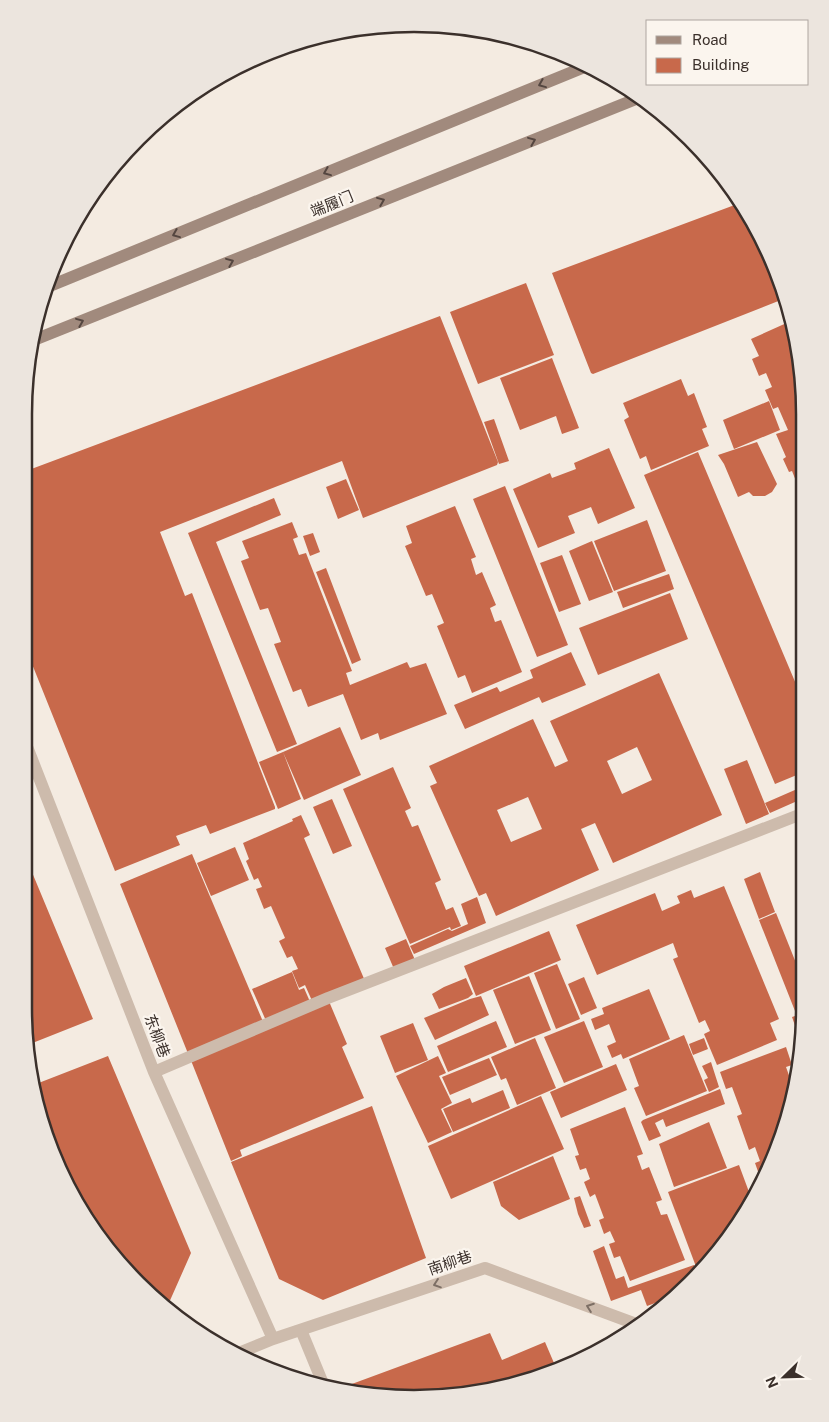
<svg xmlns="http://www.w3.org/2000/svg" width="829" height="1422" font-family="'Public Sans','Noto Sans SC',sans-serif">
  <rect width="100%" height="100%" fill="#f4ebe1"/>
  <path fill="#c8694b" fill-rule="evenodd" d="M740 203 753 219 785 289 786 298 593 374 591 373 552 273Z
    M526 283 554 355 478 384 450 312Z
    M440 316 498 462 497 465 363 518 342 461 160 532 185 596 192 593 275 807V809L210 834 206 825 176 836 180 845 115 871 24 644V484L30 479 26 471Z
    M791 321 804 389V501L792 471 789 472 783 459 786 457 776 434 788 430 778 407 773 409 765 390 772 387 766 373 759 376 752 359 759 356 751 339Z
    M552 358 579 428 562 434 556 416 520 430 500 378Z
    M681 379 688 396 694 393 707 427 702 429 709 446 651 470 646 456 640 459 624 420 629 417 623 403Z
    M769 401 780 430 734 449 723 420Z
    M494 419 509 461 499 464 484 422Z
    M757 442 777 484 772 492 765 496H753L749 492 738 497 724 464 718 455Z
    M609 448 635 508 598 524 591 507 568 516 575 533 538 548 513 489 550 473 552 478 576 469 574 463Z
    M698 452 804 703V772L775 784 644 475Z
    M346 479 359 510 338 519 326 487Z
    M505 486 568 645 537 657 473 499Z
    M274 498 281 515 216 542 297 744 277 752 188 533Z
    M455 506 476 557 471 559 476 575 482 572 496 605 490 608 495 622 501 620 522 672 472 693 465 675 458 678 437 626 444 623 432 594 426 596 405 546 412 543 406 526Z
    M647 520 666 571 614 591 594 541Z
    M292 522 298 537 293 539 299 555 306 553 352 671 346 673 350 685 407 662 410 668 426 663 447 714 380 740 378 733 361 740 343 694 308 707 301 689 293 692 274 644 281 642 273 621 268 608 260 610 241 561 249 558 242 541Z
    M313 533 320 552 310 556 303 536Z
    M592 541 613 592 589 601 569 551Z
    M562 555 581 604 559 612 540 563Z
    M326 568 361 660 352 664 316 572Z
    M669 574 674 589 623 608 617 592Z
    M670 593 688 639 598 675 579 628Z
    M571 652 586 685 542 703 539 697 465 729 454 705 497 687 500 692 533 678 530 670Z
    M659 673 722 815 613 863 595 823 581 829 599 870 496 916 486 893 479 896 430 786 437 783 429 766 533 719 555 767 568 761 550 721ZM637 747 652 780 622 794 607 761ZM528 797 542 829 511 842 497 810Z
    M340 727 361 775 304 800 283 752Z
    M283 752 301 799 278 809 259 762Z
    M747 760 769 814 746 824 724 769Z
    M393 767 411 808 405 811 412 827 418 825 441 880 435 883 446 910 453 907 461 926 451 930 450 927 410 944 343 789Z
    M804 786V798L770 813 765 803Z
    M332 799 352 846 333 854 313 807Z
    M301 815 310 835 304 838 365 981 313 1003 305 985 299 988 292 971 298 969 292 956 287 958 279 941 285 938 271 906 264 909 256 889 262 887 258 878 254 880 246 861 249 859 243 843 293 821 292 819Z
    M235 847 249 880 211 896 197 863Z
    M24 853 93 1019 30 1044 24 1007Z
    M192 854 264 1024 189 1056 120 884Z
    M760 872 775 912 759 919 744 879Z
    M724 886 779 1019 770 1023 777 1040 717 1065 704 1034 710 1031 705 1020 699 1023 673 959 678 957 673 943 597 975 576 925 655 893 662 911 680 903 677 896 691 890 694 898Z
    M477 897 486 923 414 954 410 946 448 929 452 931 468 924 461 904Z
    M776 913 804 983V1007L795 1011 759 920Z
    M549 931 561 960 476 996 464 966Z
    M406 939 415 960 394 969 385 948Z
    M557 964 580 1019 556 1029 534 973Z
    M292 972 299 990 304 988 311 1004 267 1023 252 989Z
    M529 976 551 1030 515 1044 493 990Z
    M584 977 597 1008 581 1015 568 984Z
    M466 978 473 994 468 998 439 1009 432 994 444 987Z
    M649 989 670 1039 623 1059 621 1054 612 1058 607 1046 616 1042 609 1024 595 1030 591 1019 604 1014 602 1008Z
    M481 996 489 1015 435 1040 424 1018 470 999Z
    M328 999 347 1044 342 1047 364 1098 240 1150 242 1156 231 1161 190 1058Z
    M804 1013V1033L802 1046 792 1017Z
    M496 1021 507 1047 448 1072 437 1046Z
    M584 1021 603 1067 564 1083 544 1037Z
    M413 1023 428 1060 395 1073 380 1036Z
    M684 1035 707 1091 646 1116 634 1088 639 1086 629 1059Z
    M535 1038 556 1088 517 1105 506 1078 501 1080 491 1057Z
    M704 1038 708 1049 693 1055 689 1044Z
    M786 1047 792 1065 786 1067 791 1081 794 1080 795 1081 794 1084 792 1085 793 1089 784 1133 761 1180 755 1163 760 1161 755 1147 749 1150 737 1116 742 1114 732 1087 726 1089 720 1072Z
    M108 1056 191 1253 168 1305 104 1245 44 1133 36 1084Z
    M438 1056 446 1073 439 1076 452 1103 441 1109 452 1132 428 1143 396 1076Z
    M489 1058 497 1075 450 1095 442 1077Z
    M711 1062 719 1087 709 1092 704 1080 708 1078 702 1066Z
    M616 1064 627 1090 561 1118 550 1092Z
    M720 1089 725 1104 666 1127 663 1119 655 1123 661 1136 649 1141 641 1122 643 1120Z
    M503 1090 510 1108 453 1132 443 1109 470 1098 472 1103Z
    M541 1096 564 1149 451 1199 428 1146Z
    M372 1106 426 1258 323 1300 279 1279 231 1162Z
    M625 1107 643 1154 637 1156 642 1170 649 1167 662 1200 656 1202 661 1215 667 1214 685 1260 630 1281 620 1256 614 1258 609 1244 615 1242 610 1231 604 1234 599 1220 604 1218 595 1194 590 1197 584 1182 590 1179 586 1168 580 1170 575 1156 579 1155 570 1129Z
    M709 1122 727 1168 674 1187 659 1144Z
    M553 1156 570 1199 519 1220 501 1206 493 1182Z
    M739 1165 752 1200 740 1224 698 1272 668 1192Z
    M580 1196 591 1226 584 1228 578 1214 574 1198Z
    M604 1246 616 1279 624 1276 628 1288 694 1265 697 1273 677 1295 647 1306 641 1290 611 1301 593 1251Z
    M490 1333 502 1360 545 1342 557 1370 440 1397 341 1388Z"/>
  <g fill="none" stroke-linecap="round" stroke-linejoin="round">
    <path stroke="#cdbbac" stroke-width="12" d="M24 739 154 1072 273 1339
      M154 1072 328 998 804 813
      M301 1330 324 1386
      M241 1352 273 1339 485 1268 636 1324"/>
    <path stroke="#a18a7d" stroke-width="12" d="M45 288 587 66
      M34 340 641 97"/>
  </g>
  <defs><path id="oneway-chevron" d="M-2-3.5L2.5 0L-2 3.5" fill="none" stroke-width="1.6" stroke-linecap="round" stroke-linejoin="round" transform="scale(1.25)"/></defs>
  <g stroke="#544640">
    <use href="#oneway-chevron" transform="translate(542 84) rotate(158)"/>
    <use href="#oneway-chevron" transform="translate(532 141) rotate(-22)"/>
    <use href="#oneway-chevron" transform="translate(327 172) rotate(158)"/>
    <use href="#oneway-chevron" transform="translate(381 201) rotate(-22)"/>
    <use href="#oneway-chevron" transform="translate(176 234) rotate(158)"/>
    <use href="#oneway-chevron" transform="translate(230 262) rotate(-22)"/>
    <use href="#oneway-chevron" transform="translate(80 322) rotate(-22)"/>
  </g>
  <g stroke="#7d6f65">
    <use href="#oneway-chevron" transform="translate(437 1284) rotate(161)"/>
    <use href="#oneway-chevron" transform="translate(590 1307) rotate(-160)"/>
  </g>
  <g text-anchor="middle" stroke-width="4.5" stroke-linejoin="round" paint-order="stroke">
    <g font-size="15" fill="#3b302b" stroke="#fbf5ee">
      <text transform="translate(332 204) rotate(-22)" y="5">端履门</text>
      <text transform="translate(157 1036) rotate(69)" y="5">东柳巷</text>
      <text transform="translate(450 1263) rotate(-19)" y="5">南柳巷</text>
    </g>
  </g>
  <path d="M0 0H829V1422H0ZM414 32H414A382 382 0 0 1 796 414V1008A382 382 0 0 1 414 1390H414A382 382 0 0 1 32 1008V414A382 382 0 0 1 414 32Z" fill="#ece5de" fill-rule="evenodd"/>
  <path fill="none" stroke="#3b302b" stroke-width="2.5" d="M414 32H414A382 382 0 0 1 796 414V1008A382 382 0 0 1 414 1390H414A382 382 0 0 1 32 1008V414A382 382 0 0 1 414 32Z"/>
  <rect x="646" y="20" width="162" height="65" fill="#fbf5ee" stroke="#aea6a0"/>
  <rect x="656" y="36" width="25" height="8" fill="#a18a7d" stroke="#aea6a0"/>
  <text x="692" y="45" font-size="15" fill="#3b302b">Road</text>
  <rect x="656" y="58" width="25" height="15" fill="#c8694b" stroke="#aea6a0"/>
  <text x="692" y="70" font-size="15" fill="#3b302b">Building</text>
  <g transform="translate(784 1377) rotate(247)" stroke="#fbf5ee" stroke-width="4" paint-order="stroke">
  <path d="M0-4L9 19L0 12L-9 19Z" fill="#3b302b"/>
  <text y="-8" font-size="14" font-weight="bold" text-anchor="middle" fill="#3b302b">N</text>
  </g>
</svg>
